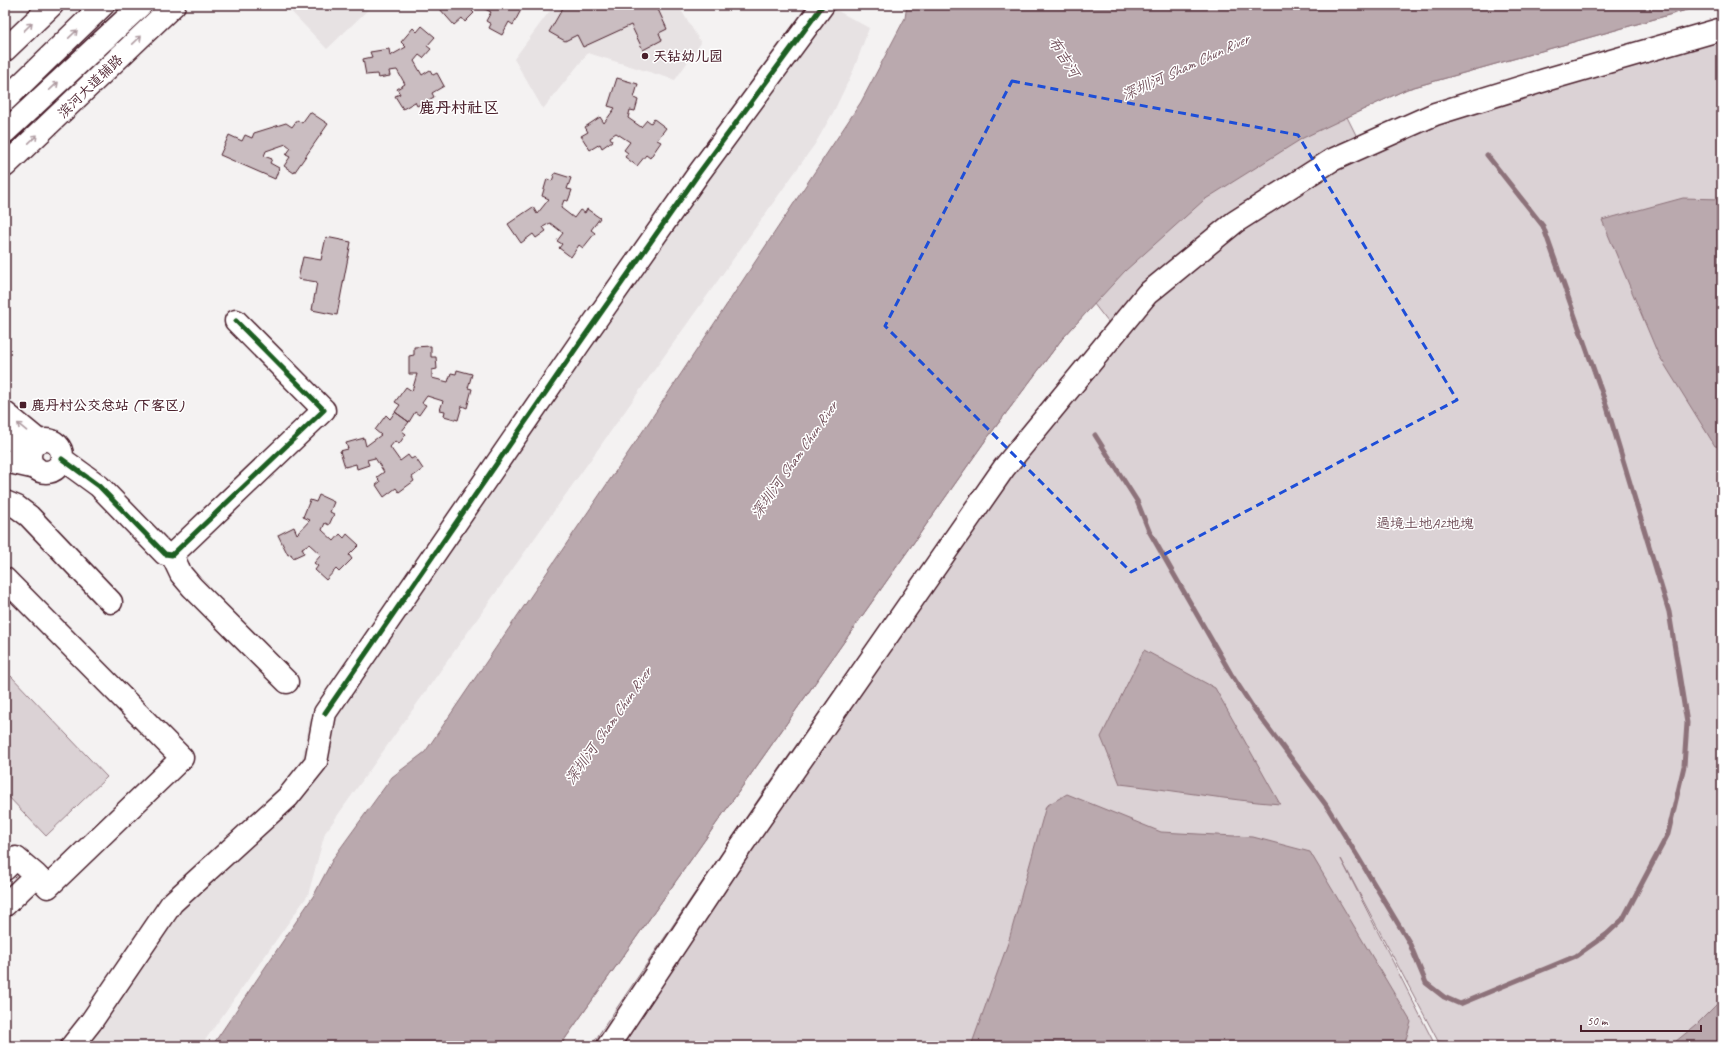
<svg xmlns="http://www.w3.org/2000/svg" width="1727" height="1051" font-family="Caveat,'LXGW WenKai TC',sans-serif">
  <rect width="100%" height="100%" fill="#f4f2f2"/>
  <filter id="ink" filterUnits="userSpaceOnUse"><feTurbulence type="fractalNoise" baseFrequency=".025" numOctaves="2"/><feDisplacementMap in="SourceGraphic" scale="8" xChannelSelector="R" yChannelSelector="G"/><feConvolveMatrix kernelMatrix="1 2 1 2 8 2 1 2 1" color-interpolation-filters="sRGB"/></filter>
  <g filter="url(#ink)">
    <path fill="#e7e2e3" d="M285 5H373L327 49Z
      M554 5H678L701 43 675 80 588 53 543 109 514 59Z
      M829 6 869 28 854 69 834 111 815 144 325 833 308 895 201 1046H61L167 902 292 800 300 767 310 719Z"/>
    <path fill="#dbd2d5" stroke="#927880" d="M1704 5 1407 89 1347 117 1358 139 1722 22V1046H1473L1438 1041 1341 859 1435 1045 1444 1046H591L766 788 955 520 1108 322 1094 304 1062 339 985 441 560 1046H528L1124 228 1481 41Z
      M11 676 107 777 46 836 5 793V682Z"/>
    <path fill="#baa9ae" stroke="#8d727a" d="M907 5H1704L1407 89 1303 138 1204 200 1125 271 1062 339 985 441 560 1046H212L314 895 334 857 392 777 425 752 647 425 861 102 905 18Z
      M1683 198 1722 199V447L1715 446 1658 354 1602 220Z
      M1144 650 1215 688 1280 804C1226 800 1173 790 1120 784L1101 737Z
      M1067 794 1161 832 1253 837 1310 852 1411 1022 1404 1046H971L1008 943 1046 806Z
      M1722 999V1046H1670L1696 1025Z"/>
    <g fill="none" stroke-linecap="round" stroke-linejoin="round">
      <path stroke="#8d727a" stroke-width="5" d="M1095 435 1137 501 1149 531 1231 674 1252 706 1326 805 1358 857 1409 942 1426 983 1444 997 1460 1004 1576 956 1607 934 1623 919 1668 834 1684 766 1687 723 1669 612 1607 407 1543 226 1487 155"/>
    </g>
    <path fill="#cabdc1" stroke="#4a1f2b" d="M442 5H476L471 10 474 13 465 22 462 18 454 25 439 8Z
      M477 5H519L522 8 513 25 509 22 502 35 489 28 491 24 486 21 491 12Z
      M566 5H656L667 29 659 33 662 40 643 50 631 25 583 47 577 35 565 41 549 32 564 6Z
      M422 26 435 37 427 46 431 49 423 58 419 55 414 61 422 75 430 70 433 75 437 73 444 86 432 93 434 97 417 106 415 102 403 109 395 96 400 94 397 89 405 84 397 70 389 71 390 76 378 78 377 74 366 75 363 59 372 57 370 52 389 49 390 56 406 47 401 42 413 28 417 32Z
      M617 78 638 84 634 98 638 100 635 111 630 110 628 118 641 127 647 120 651 123 654 119 666 128 657 140 661 142 650 158 646 155 637 166 625 157 628 153 624 150 630 142 616 133 610 137 612 141 602 148 600 144 590 150 581 136 588 132 585 127 600 117 604 123 615 108 608 106Z
      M310 112 328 124 294 173 284 166 290 157 286 155 291 148 286 144 266 151 264 156 272 159 270 163 279 168 275 179 220 155 229 135 242 141 245 135 252 138 254 133 286 123 292 127 297 120 302 123Z
      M555 173 571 178 567 189 572 190 568 201 564 200 561 208 574 218 580 210 585 213 587 209 600 218 591 230 595 233 583 248 579 245 571 257 559 248 562 244 557 241 563 233 550 223 543 227 546 231 536 238 533 234 521 243 508 224 533 207 537 214 549 199 542 196 547 179 552 181Z
      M326 237 351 242 337 315 312 310 317 282 298 279 303 257 321 260Z
      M431 346V357H436L437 369 432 370V378L448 382 451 373 456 374 457 370 472 374 468 388 472 389 467 408 462 406 458 420 444 416 445 411 440 410 443 401 427 396 422 403 426 405 419 415 415 412 409 422 395 412 400 405 395 402 406 387 412 391 417 374H409V356L414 355V347Z
      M395 412 409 422 402 431 406 434 399 444 395 441 390 447 400 461 408 455 411 459 415 457 423 469 412 477 414 481 399 492 396 488 384 497 376 485 380 482 377 477 384 472 375 458 367 460 369 465 357 469 356 464 345 467 340 451 348 449 346 443 364 438 366 446 381 435 375 430 386 415 390 419Z
      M319 495 334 502 330 512 334 514 329 525 325 523 322 530 334 541 340 534 344 538 347 534 359 545 349 555 352 559 339 572 336 569 326 580 315 570 318 566 314 563 321 555 309 544 302 548 304 553 293 558 291 554 288 555 278 535 294 527 297 534 310 520 303 517 310 500 316 502Z"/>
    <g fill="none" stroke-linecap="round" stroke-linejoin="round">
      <g stroke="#4a1f2b" stroke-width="25">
        <path id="minor" d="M5 413 39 441
          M5 433 17 443 32 448
          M30 456a16 16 0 1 1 32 0a16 16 0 1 1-32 0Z
          M62 459 99 486 165 554 172 555 324 410 236 321
          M5 461 36 468
          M5 502 17 507 29 516 111 602
          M172 555 181 574 192 587 287 682
          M5 579 182 758 48 887 36 875 5 905
          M5 869 16 858 36 875
          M72 1046 91 1022 172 903 288 797 316 762 325 713 579 344 699 173 823 5
          M608 1046 737 852 1004 468 1147 294 1235 222 1332 160 1435 114 1545 80 1722 29"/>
      </g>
      <g stroke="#4a1f2b" stroke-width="25">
        <path id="major" d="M5 132 141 5
          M5 166 174 5"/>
      </g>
      <g stroke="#4a1f2b" stroke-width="25">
        <path id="highway" d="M5 50 52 5
          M5 100 103 5"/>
      </g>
      <use href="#minor" stroke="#fff" stroke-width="22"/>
      <use href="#major" stroke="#fff" stroke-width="22"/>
      <use href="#highway" stroke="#fff" stroke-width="22"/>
      <g stroke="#fff" stroke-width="8">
        <path id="cycleway" d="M62 459 99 486 165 554 172 555 324 410 236 321
          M325 713 579 344 699 173 823 5"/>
      </g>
      <use href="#cycleway" stroke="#1b5e20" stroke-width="5"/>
    </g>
    <defs><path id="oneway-shaft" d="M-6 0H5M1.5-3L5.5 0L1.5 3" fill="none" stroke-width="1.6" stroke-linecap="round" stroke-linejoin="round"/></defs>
    <g stroke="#ae9aa0">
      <use href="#oneway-shaft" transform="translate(28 27) rotate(-44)"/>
      <use href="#oneway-shaft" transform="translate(73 34) rotate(-44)"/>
      <use href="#oneway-shaft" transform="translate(137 40) rotate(-44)"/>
      <use href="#oneway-shaft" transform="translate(54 86) rotate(-43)"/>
      <use href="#oneway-shaft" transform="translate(33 139) rotate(-44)"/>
      <use href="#oneway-shaft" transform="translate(22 427) rotate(-140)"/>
    </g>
  </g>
  <path fill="none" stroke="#1d4ed8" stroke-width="3" stroke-dasharray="8 5" stroke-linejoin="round" d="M1012 81 1298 135 1457 400 1131 572 885 326Z"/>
  <g fill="#4a1f2b" stroke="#fff" stroke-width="1.5">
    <circle cx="645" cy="56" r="4"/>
    <rect x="19" y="401" width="8" height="8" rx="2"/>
  </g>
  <g text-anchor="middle" stroke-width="3" stroke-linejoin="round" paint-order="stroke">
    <g font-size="14" font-weight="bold" fill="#4a1f2b" stroke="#fff" text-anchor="start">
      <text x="653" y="61">天钻幼儿园</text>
      <text x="31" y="410">鹿丹村公交总站 (下客区)</text>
    </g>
    <g font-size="14" fill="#4a1f2b" stroke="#fff">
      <text transform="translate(90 86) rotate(-44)" y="5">滨河大道辅路</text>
    </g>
    <g font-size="14" fill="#6e4c56" stroke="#fff">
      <text x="1425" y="528">過境土地A2地塊</text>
    </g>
    <g font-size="15" font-style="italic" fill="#714f59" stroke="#fff">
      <text transform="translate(1064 57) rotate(58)" y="5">布吉河</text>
      <text transform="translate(1185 67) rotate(-25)" y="5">深圳河 Sham Chun River</text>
      <text transform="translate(794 460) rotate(-55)" y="5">深圳河 Sham Chun River</text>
      <text transform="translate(608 726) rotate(-55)" y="5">深圳河 Sham Chun River</text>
    </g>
    <g font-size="16" font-weight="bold" fill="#4a1f2b" stroke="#fff">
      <text x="459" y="113">鹿丹村社区</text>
    </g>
  </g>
  <rect width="1727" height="1051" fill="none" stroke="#fff" stroke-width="20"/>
  <rect x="10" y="10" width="1707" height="1031" fill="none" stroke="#4a1f2b" stroke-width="1.5" filter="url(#ink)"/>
  <path d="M1581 1025v6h120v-6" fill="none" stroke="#4a1f2b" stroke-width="2"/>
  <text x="1587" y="1025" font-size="12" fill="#4a1f2b" stroke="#ffffff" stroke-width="3" paint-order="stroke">50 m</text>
</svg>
